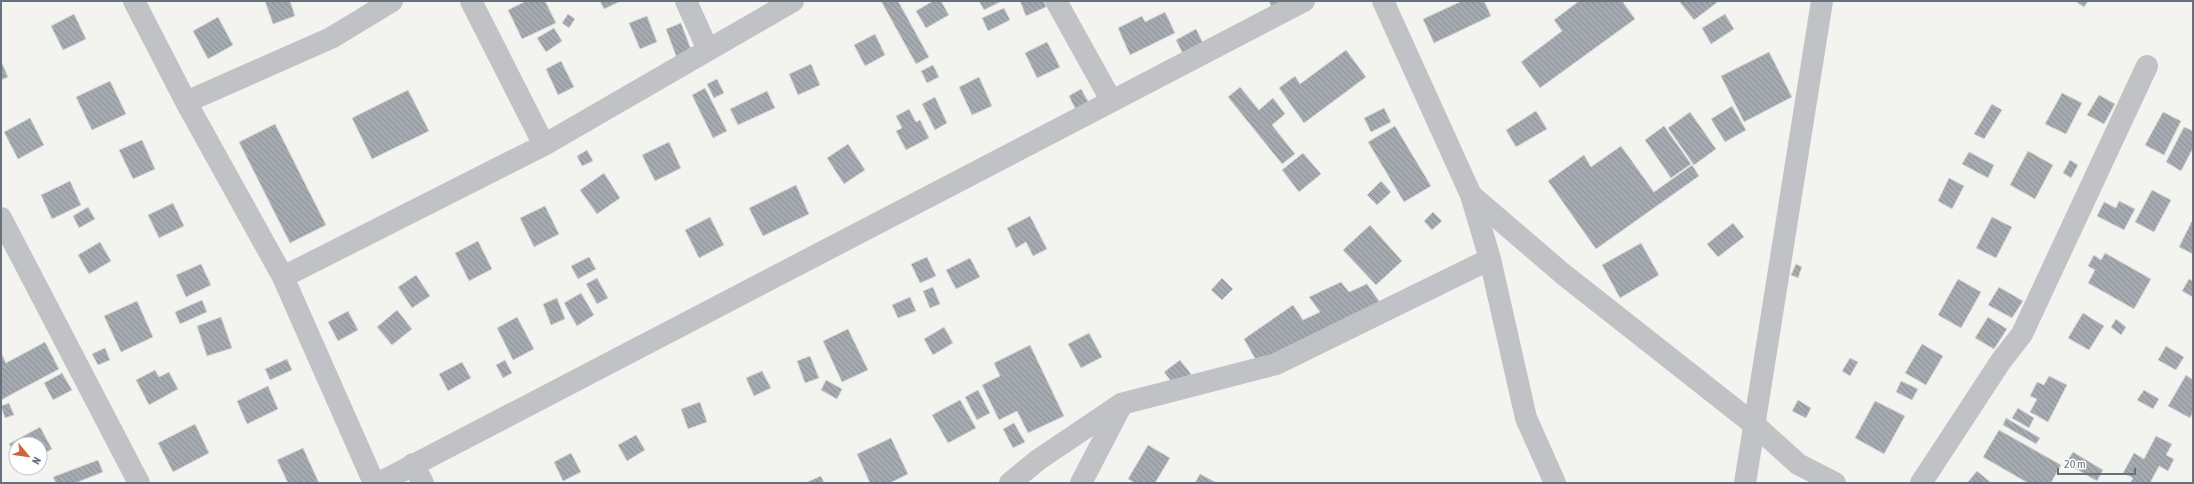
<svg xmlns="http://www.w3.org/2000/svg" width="2194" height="484" font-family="'Asap Condensed',sans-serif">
  <defs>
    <pattern id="building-back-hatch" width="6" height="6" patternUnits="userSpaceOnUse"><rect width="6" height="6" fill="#a4aab0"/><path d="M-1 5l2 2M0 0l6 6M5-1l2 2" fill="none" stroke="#898f94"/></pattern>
  </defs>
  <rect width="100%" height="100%" fill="#f3f4f0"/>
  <path fill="url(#building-back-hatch)" stroke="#d5d5d3" d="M265 1H290L295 16 273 24Z
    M526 1H545L556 23 522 39 508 10Z
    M600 1H621L604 9Z
    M881 1H898L929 57 916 64Z
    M933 1H941L949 15 926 28 916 11Z
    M979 1H1002L984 10Z
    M1020 1H1044L1046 7 1026 16Z
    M1269 1H1283L1272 8Z
    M1462 1H1484L1491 16 1434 43 1423 19Z
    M1579 1H1622L1635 19 1540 88 1521 62 1562 31 1554 20Z
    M1679 1H1719L1694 20Z
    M2075 1H2088L2084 7Z
    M1004 8 1010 20 988 31 982 18Z
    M1165 12 1175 33 1130 55 1118 28 1142 16 1145 22Z
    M74 14 86 39 63 50 51 26Z
    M568 14 575 19 569 28 562 23Z
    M1725 14 1734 29 1711 44 1702 28Z
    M647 16 657 42 640 49 629 23Z
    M218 17 233 45 208 59 193 31Z
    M681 23 693 55 678 61 666 29Z
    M554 28 562 41 546 52 537 38Z
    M1196 29 1205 47 1185 58 1176 40Z
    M875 34 885 55 865 66 854 45Z
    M1047 42 1060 67 1037 78 1025 53Z
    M1346 50 1366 77 1304 123 1279 88 1295 76 1300 84Z
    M1769 52 1792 97 1744 122 1721 76Z
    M1 61 8 77 1 80Z
    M561 61 574 87 558 95 546 69Z
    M811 64 820 85 798 95 789 74Z
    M933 65 939 77 927 83 921 71Z
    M979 77 992 106 972 115 959 87Z
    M717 79 724 93 714 98 707 84Z
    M110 81 126 114 92 130 76 97Z
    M1240 87 1259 110 1273 98 1285 114 1272 125 1295 154 1282 164 1228 97Z
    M705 88 727 131 713 138 692 95Z
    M1081 89 1089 103 1076 110 1069 96Z
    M408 90 429 131 372 159 352 118Z
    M767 91 775 108 738 125 730 109Z
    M2062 93 2082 103 2066 134 2045 124Z
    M2099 95 2115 104 2104 124 2087 115Z
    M935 97 947 123 935 130 922 104Z
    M1992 104 2002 110 1984 139 1974 134Z
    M1732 106 1746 130 1725 142 1711 119Z
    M1384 108 1391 122 1371 132 1364 118Z
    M909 109 916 122 920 120 929 138 906 150 896 131 902 128 896 116Z
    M1536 111 1547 129 1516 147 1506 130Z
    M1690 112 1716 149 1694 165 1668 128Z
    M2163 112 2181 121 2164 155 2145 145Z
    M30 118 44 145 18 159 4 132Z
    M275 124 326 225 290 243 239 142Z
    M1395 126 1431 186 1404 202 1368 142Z
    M1664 126 1691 164 1671 178 1645 140Z
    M2184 127 2193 131V148L2181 171 2166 162Z
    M142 140 155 169 133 179 119 150Z
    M669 142 681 168 655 181 642 155Z
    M848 144 865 170 844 184 827 158Z
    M1621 146 1654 192 1692 165 1699 176 1596 249 1548 181 1584 155 1591 167Z
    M587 150 593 161 582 166 577 156Z
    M2028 151 2053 165 2035 199 2010 185Z
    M1969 152 1994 165 1988 178 1962 164Z
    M1303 153 1321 174 1299 192 1282 170Z
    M2070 160 2078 165 2071 178 2063 173Z
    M604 173 620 198 597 214 580 190Z
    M1949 178 1964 186 1952 209 1938 201Z
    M70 181 81 205 52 219 41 195Z
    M1381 181 1391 192 1377 205 1367 195Z
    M796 185 809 214 763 236 749 208Z
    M2152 190 2171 200 2154 232 2135 222Z
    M2119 201 2135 209 2124 230 2097 216 2104 202 2116 208Z
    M173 203 184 226 159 238 148 215Z
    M545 206 559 234 534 247 520 218Z
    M88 207 95 219 79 228 73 216Z
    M1433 212 1442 221 1432 230 1424 221Z
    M1030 216 1047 249 1033 256 1026 242 1016 248 1007 228Z
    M710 217 724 245 699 258 685 230Z
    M1992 217 2012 227 1996 258 1976 248Z
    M2192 221H2193V254L2179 247Z
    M1733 223 1744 237 1718 257 1707 244Z
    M1370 225 1402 261 1376 285 1343 250Z
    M478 241 492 269 469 281 455 253Z
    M100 242 111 261 89 274 78 255Z
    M1641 243 1659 275 1620 298 1602 265Z
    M2105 253 2151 279 2134 309 2088 283 2095 270 2088 266 2094 255 2101 260Z
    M589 257 596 269 578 279 571 266Z
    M927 257 936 276 920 283 911 264Z
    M970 258 980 277 956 289 946 270Z
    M201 264 211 285 186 297 176 275Z
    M1796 264 1802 267 1798 278 1791 275Z
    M416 275 430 296 412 308 398 287Z
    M597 278 608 298 597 304 586 284Z
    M1222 278 1233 289 1222 300 1211 290Z
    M1958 279 1981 292 1961 328 1938 315Z
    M2189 279 2193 281V297L2182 291Z
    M1341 282 1349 292 1367 284 1384 308 1257 362 1244 339 1293 305 1303 320 1320 312 1309 297Z
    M933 287 940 304 930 308 923 291Z
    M1999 287 2023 301 2012 318 1988 305Z
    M581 293 594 315 577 326 564 303Z
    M910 297 916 311 898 318 892 305Z
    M557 298 565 319 551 325 543 304Z
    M202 300 207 312 180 324 175 312Z
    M137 301 153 337 121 352 104 316Z
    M397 310 412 329 392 345 377 327Z
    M348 311 358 330 338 341 328 322Z
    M2083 313 2104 326 2089 350 2068 338Z
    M221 317 232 348 207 356 197 326Z
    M517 317 534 349 513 360 497 328Z
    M1988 317 2007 329 1994 349 1975 338Z
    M2116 319 2126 327 2121 335 2111 327Z
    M944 327 953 343 933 355 924 339Z
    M848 329 868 370 842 382 823 341Z
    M1089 333 1102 357 1081 368 1068 344Z
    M45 342 59 369 1 400V353L6 363Z
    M1922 344 1943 356 1926 385 1905 373Z
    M1030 345 1064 416 1028 433 1017 411 999 420 982 385 1000 376 994 363Z
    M2166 346 2184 357 2176 370 2158 360Z
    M105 348 110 360 98 365 92 354Z
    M810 356 819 378 805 383 797 361Z
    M1850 358 1858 362 1850 376 1842 371Z
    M287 359 292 370 270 380 265 369Z
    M505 360 512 373 503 378 496 365Z
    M1180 360 1191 374 1175 386 1164 372Z
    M462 362 471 378 448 391 439 374Z
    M155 370 159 377 169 372 178 389 149 405 136 380Z
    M762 371 771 388 754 396 746 378Z
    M62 373 72 390 53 400 44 383Z
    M2186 375 2193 380V412L2190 418 2168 406Z
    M2049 376 2067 385 2048 422 2030 412 2037 399 2030 396 2037 382 2044 385Z
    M826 380 842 389 837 399 821 390Z
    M1901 381 1918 389 1912 400 1896 392Z
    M268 386 278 409 247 424 237 401Z
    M978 390 990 413 977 420 965 397Z
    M2144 390 2159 399 2153 409 2137 400Z
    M960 400 976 428 948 443 932 415Z
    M1798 400 1811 408 1806 418 1792 411Z
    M1875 401 1905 416 1884 454 1855 438Z
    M700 402 707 422 688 429 681 409Z
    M9 403 14 415 5 418 1 406Z
    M2018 408 2034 418 2029 428 2012 418Z
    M2006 418 2040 438 2036 444 2003 425Z
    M1014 423 1025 442 1013 448 1003 429Z
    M195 424 209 453 173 472 158 443Z
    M40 427 52 449 40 456V444H16V456L9 444Z
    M1999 430 2061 465 2051 483H2028L1983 457Z
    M636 435 645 450 627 461 618 445Z
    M2156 436 2172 444 2166 455 2174 459 2168 471 2159 466 2150 483H2130L2133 478 2123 473 2134 453 2144 459Z
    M891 438 908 474 890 483H870L857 454Z
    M1148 445 1170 458 1155 483H1135L1128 479Z
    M303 448 319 483H288L277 460Z
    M2073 452 2103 470 2097 481 2066 463Z
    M571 453 581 472 563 481 554 462Z
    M98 460 103 472 75 483H56L53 477Z
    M1977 471 1990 482V483H1967Z
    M1200 474 1217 483H1195Z
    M821 476 824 483H805Z"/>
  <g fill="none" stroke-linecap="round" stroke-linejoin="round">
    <path stroke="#c0c2c5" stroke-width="22" d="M134 1 186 102 283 277 374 483
      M471 1 544 145
      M686 1 708 50
      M1056 1 1111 100
      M1383 1 1471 195 1563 274 1756 426 1798 464 1835 483
      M186 102 331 38 392 1
      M1471 195 1490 259 1526 418 1555 483
      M1 218 139 483
      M283 277 544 145 793 1
      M413 464 423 483
      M379 483 1304 1
      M1010 483 1038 460 1121 404 1276 364 1490 259
      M1081 483 1121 406
      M1745 483 1822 1
      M1921 483 2001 361 2022 334 2147 66"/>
  </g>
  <rect width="2194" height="484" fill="none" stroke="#66717e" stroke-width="4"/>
  <g transform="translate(28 456) rotate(119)"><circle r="19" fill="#ffffff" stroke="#c2c6cb"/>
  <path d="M0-3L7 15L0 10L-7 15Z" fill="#cf6635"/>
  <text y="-6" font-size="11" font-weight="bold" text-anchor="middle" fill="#66717e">N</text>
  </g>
  <path d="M2058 468v6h77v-6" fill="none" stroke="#66717e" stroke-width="2"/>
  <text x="2064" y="468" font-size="12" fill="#66717e" stroke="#ffffff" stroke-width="3" paint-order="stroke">20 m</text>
</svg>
